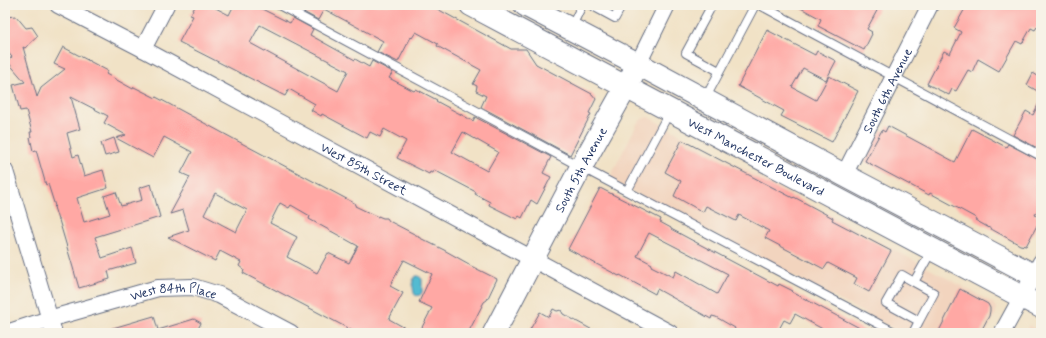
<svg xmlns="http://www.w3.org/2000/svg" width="1046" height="338" font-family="Mynerve,sans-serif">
  <rect width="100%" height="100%" fill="#f7f3e8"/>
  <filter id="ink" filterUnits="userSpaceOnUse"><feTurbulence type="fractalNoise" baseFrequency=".025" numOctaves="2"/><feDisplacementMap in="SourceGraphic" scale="8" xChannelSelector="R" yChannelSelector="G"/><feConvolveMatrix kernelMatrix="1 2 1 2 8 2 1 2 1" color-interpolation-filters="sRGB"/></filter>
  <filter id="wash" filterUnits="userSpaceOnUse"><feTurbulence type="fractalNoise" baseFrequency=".012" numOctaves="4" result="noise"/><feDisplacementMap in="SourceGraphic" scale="16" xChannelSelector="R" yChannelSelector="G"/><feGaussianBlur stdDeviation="0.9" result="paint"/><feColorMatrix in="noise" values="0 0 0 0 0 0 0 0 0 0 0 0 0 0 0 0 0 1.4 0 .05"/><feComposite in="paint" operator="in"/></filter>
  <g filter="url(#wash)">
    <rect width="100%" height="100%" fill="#f1e2c6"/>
    <path fill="#f2d4be" d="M648 117 993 303 996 308V313L986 333H902L609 179 637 124 642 119Z
      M1029 325 1041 332V333H1025Z"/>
    <path fill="#53bbd1" stroke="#377598" d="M416 276H419L422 279V293L420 295C417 296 415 296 414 293 413 288 411 280 416 276Z"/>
    <g id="blocks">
      <path fill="#ffa8a4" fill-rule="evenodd" d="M196 5H210L229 15 234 5H254L290 23 293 18 313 29 310 35 355 60V59L369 67 372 61 393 72 389 78 414 91 416 89 437 100 436 101 473 121 475 117 551 157 543 173 551 177 537 204 531 200 522 218 519 216 517 219 489 205 490 202 475 194 476 192 434 170 433 173 430 172 429 174 397 158 406 141 384 129 380 137 370 132 367 138 322 114 321 116 311 110 315 104 289 89 285 96 179 42 193 16 190 15ZM260 25 348 71 338 91 250 43ZM463 132 498 152 487 171 452 152Z
        M300 5H430L511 49H526L536 64 592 94 596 99 589 113 591 114 570 155 481 107 486 96 476 91 477 86 473 84 481 70 437 46 438 44 416 32 412 38 411 37 398 62 377 52 383 41 324 9 318 20 298 9Z
        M795 5H880L867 29 872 32 871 33 872 34 864 50 818 26 821 19Z
        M967 5H1041V30L1037 27 1035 30 1031 28 1022 44 1016 41 999 71 978 59 972 72 968 70 956 91 952 89 949 95 927 84 944 51 950 54 961 32 954 28Z
        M16 16 26 28 32 27 38 36 25 48 23 47 37 97 41 88 65 69 54 64 63 47 108 71 106 74 133 89 134 87 156 98V97L245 145 356 204 355 206 378 217V216L383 218H387L389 221 418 236V237L444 250 469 264V265L497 279 487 300 484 302 468 333H419L432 308 419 302 432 274 404 260 390 286 403 293 389 319 414 333H357L243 273 244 270 239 266 241 262 220 251 215 261 168 237 189 230 183 210 170 214 190 177 181 173 192 152 164 137 153 158 116 138 126 135 104 123 108 116 71 97 80 129 67 133 73 157 78 155 84 176 103 170 108 188 77 198 84 222 110 214 104 196 116 192 121 206 142 200 139 188 151 184 160 217 95 237 102 258 132 248 136 263 108 271 110 279 79 288 59 220H58L54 207 55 206 48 184 46 185 36 150 33 151 30 137H31L30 132H32L26 110 20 111 13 85 25 82 7 61 12 57 5 49V17ZM215 193 247 210 236 232 204 215ZM280 203 289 208 291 205 310 216 309 219 358 246 349 263 328 253 317 273 287 257 297 237 270 223Z
        M767 30 815 55 817 51 836 61 826 80 803 68 792 87 816 100 829 76 858 91 832 142 781 116 784 111 738 86Z
        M1033 73 1041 78V93L1027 85Z
        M1041 99V150L1013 135 1026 111 1033 115Z
        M888 126 955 162 972 129 1006 147 1008 144 1041 161V204L1035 215 1041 218 1026 246 1020 245 975 220 976 218 930 193 929 195 865 161 882 130 885 132Z
        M114 138 119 152 105 156 101 143Z
        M682 140 793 198 794 197 833 218 832 220 891 251 869 292 854 284 857 278 828 263 824 269 765 238 769 231 739 215 736 221 706 206 703 212 674 196 681 181 665 172Z
        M600 188 661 219 660 222 671 228V229L778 286 779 284 793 291 792 292 869 333H830L795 314 790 323 784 320 777 333H733L735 328 716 317 712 316 711 319 657 289 655 294 620 275 619 276 568 249ZM649 233 728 274 717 294 676 271 673 277 651 266 652 264 637 256Z
        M960 289 988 304 990 308V311L989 316 980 333H938Z
        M553 309 557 311 561 310 563 314 598 333H528L540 312 549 317Z
        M154 316 158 330 194 319 201 323 196 333H107L106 330Z"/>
    </g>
  </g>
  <g filter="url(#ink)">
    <use href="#blocks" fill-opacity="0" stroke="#666e82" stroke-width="1"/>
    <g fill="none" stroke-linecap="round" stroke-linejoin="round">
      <g stroke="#666e82" stroke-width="10">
        <path id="lane" d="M279 5 581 167 896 333
          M591 5 615 18 622 5
          M712 5 686 53 719 71
          M760 5 1041 156
          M571 28 582 5
          M705 99 755 5
          M627 191 670 111
          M914 282 934 293 919 321 886 303 902 275 914 282 932 250
          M913 333 919 321"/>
      </g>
      <g stroke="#666e82" stroke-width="18">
        <g id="street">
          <path id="s1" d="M58 5 143 49 670 333"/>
          <path d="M143 49 166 5"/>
          <path d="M638 64 667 5"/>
          <path d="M5 171 54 333"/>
          <path id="s2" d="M844 175 930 5"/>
          <path id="s3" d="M6 333 49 319 158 288 193 287 219 295 291 333"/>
          <path d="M1002 333 1041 262"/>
        </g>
      </g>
      <g stroke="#666e82" stroke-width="24">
        <g id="secondary">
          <path id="s4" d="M494 333 581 167 626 87 638 64"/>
        </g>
      </g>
      <g stroke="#666e82" stroke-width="24">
        <g id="primary">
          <path id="s5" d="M471 5 1041 307"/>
          <path d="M525 5 638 64 844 175 1041 279"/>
        </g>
      </g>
      <use href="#lane" stroke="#fff" stroke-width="8"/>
      <use href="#street" stroke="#fff" stroke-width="16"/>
      <use href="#secondary" stroke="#fff" stroke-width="22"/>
      <use href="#primary" stroke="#fff" stroke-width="22"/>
    </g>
  </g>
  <g text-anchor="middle" stroke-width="4" stroke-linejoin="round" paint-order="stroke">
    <g font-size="13" fill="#1b2f5e" stroke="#f7f3e8">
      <text dy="5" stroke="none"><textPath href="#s2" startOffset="95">South 6th Avenue</textPath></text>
      <text dy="5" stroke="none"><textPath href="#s5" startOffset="323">West Manchester Boulevard</textPath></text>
      <text dy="5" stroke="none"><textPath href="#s1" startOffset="347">West 85th Street</textPath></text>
      <text dy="5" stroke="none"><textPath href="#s4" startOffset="185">South 5th Avenue</textPath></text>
      <text dy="5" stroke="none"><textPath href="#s3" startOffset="174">West 84th Place</textPath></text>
    </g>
  </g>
  <rect width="1046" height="338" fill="none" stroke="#f7f3e8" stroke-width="20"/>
</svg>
